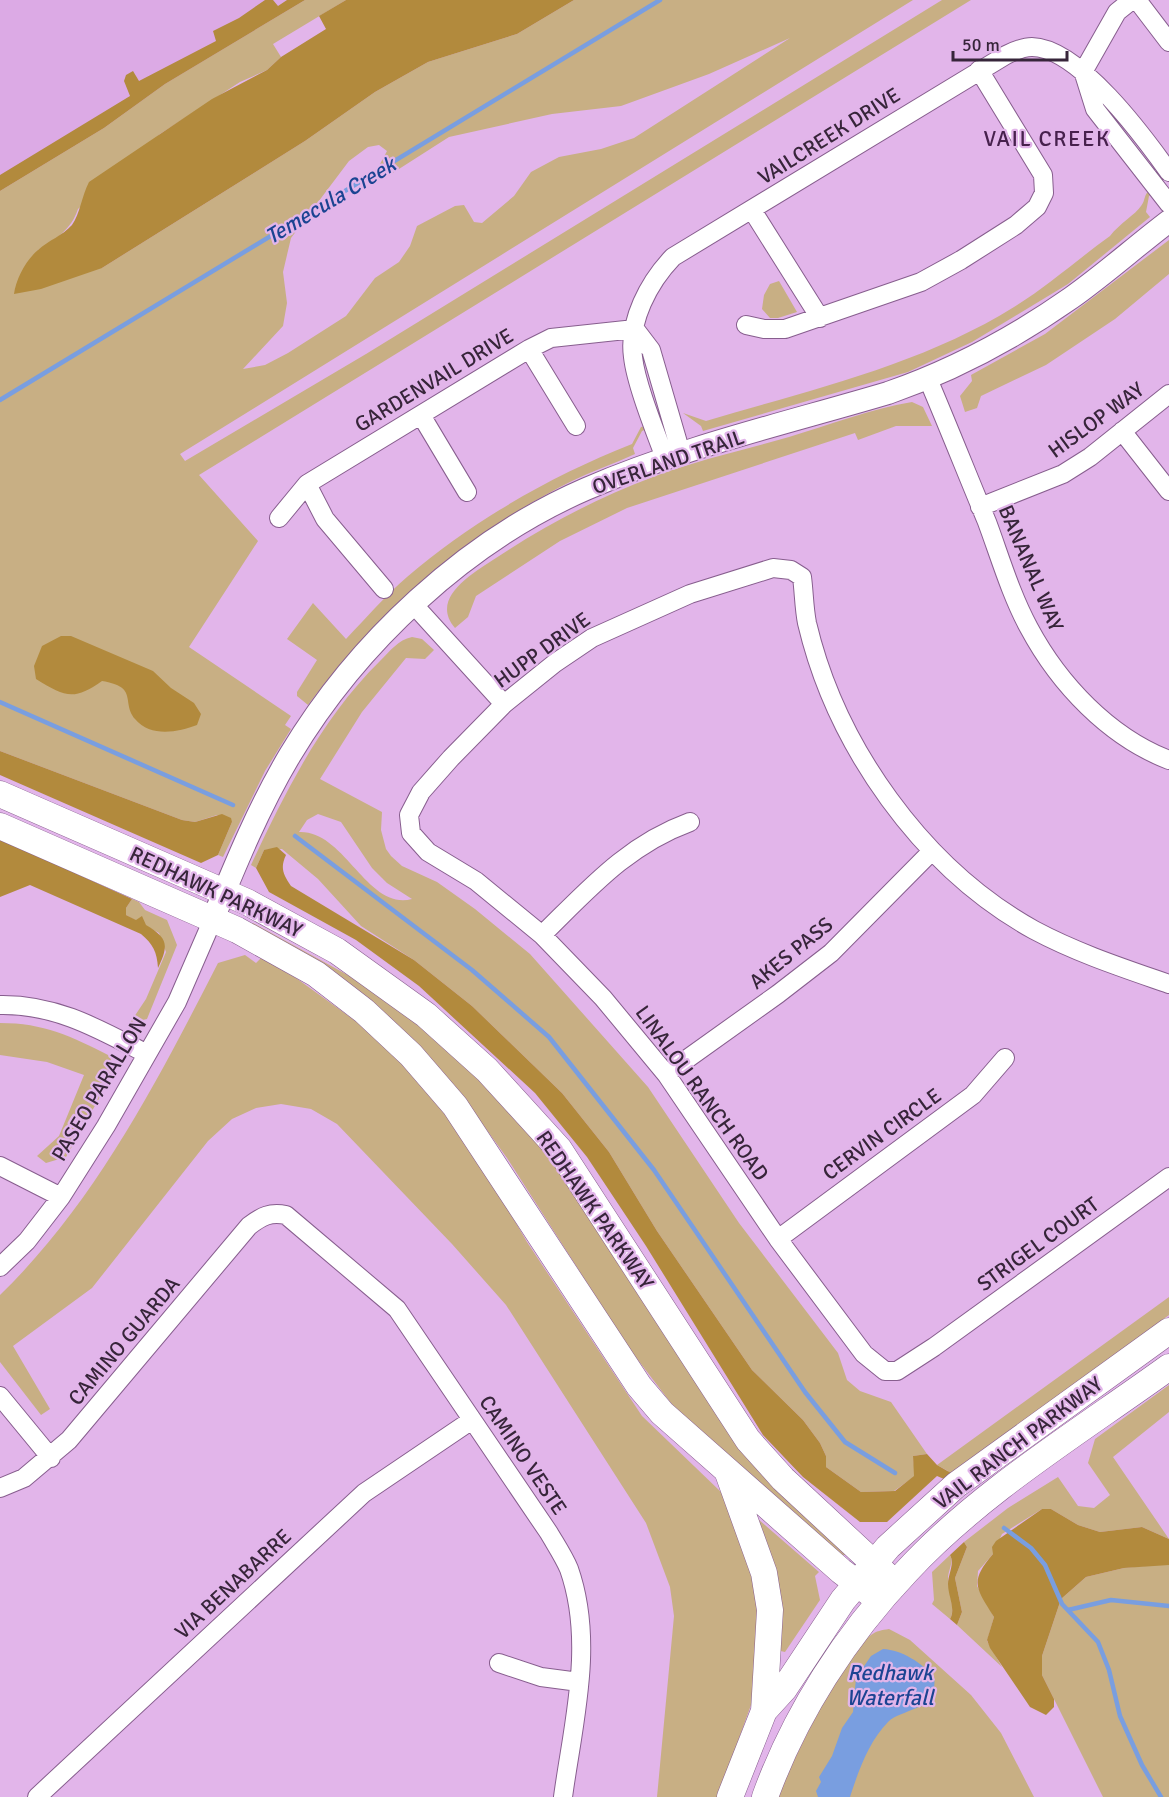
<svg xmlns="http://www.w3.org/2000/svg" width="1169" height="1797" font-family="Signika,sans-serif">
  <rect width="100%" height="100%" fill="#e2b5ea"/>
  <path fill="#dcaae5" d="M0 0H305L0 191Z"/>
  <path fill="#c8af84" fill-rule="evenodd" d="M305 0H346L273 44 281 57 267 70 240 82 160 134 78 209C71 230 56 239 38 250L102 268 305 141 375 92 428 62 517 34 574 0H913L180 454 185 461 366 354 942 0H971L199 475 258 541 189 647 291 716 285 725 291 729 265 771 223 857 218 855 232 822 217 815 195 822 182 820 0 751V191L104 128 165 84ZM790 38 634 138 601 149 559 157 531 172 514 196 482 223 474 222 464 205 455 206 417 226 410 246 399 262 375 278 346 316 288 353 265 365 243 369 283 326 287 303 283 272 291 238 349 161 368 147 379 145 387 151 380 164 388 176 449 137 552 114 621 106 709 74Z
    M1150 190 1153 193 1149 196 1146 212 1150 217 1068 284 972 342 908 372 703 431 701 426 683 413 706 421C810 390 921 365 1014 307 1048 286 1078 259 1110 236 1119 224 1136 214 1141 206 1146 200 1143 195 1150 190Z
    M1169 240V274L1115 319 1046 365 981 396 977 408 965 412 960 396 972 381 971 375 1045 334Z
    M779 281 797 312 778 318H770L762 309 764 295 770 284Z
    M912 402 923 407 932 426H896L858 440 855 433 627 508 560 541 476 596 468 617 455 628C429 598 473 573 496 558 546 525 597 498 653 477 697 460 744 450 789 437 829 425 870 409 912 402Z
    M646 426 647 429 642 431 633 448 635 454C614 464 592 471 572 481 466 534 379 611 308 705L297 696V692L317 660 287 639 313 603 346 639C366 618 385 596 407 577 474 520 551 476 632 444L641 427Z
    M412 637 422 639 434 650 425 659 406 658 362 712 320 779 382 812 381 830 386 849 391 856 402 866 437 882 475 909 530 954 648 1087 739 1223 838 1353 847 1380 860 1391 891 1402 927 1454 913 1456 915 1476 894 1491 861 1492 826 1467V1456L820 1443 803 1420 752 1370 657 1231 609 1152 562 1093 472 1006 414 960 361 926 318 879 282 849 264 850 256 868 251 865C285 792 322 718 380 661 390 651 398 640 412 637ZM318 814 341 822 372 868 387 883 412 899C367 911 345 830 299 832L307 820Z
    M132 899 139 902 145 910 167 920 177 945 147 1019 130 1023 146 999 166 952 159 933 126 915V908Z
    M253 923 364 984 429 1029 529 1129 847 1555H842L677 1411 628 1347 507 1158 468 1104 251 924Z
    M245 955 256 963 261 958 296 978 364 1027 389 1050 462 1130 527 1242 642 1416 721 1492 740 1520 759 1575 756 1691 718 1797H657L674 1616 670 1587 646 1523 506 1305 452 1244 337 1124 311 1109 281 1104 256 1108 232 1119 208 1141 92 1288 13 1346 50 1409 41 1415 0 1362V1295C95 1203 158 1080 218 963Z
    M0 1023C44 1023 71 1036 110 1056L114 1072 66 1157 46 1163 37 1156 59 1136 84 1075 47 1062 0 1055Z
    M1169 1297V1315L950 1476 948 1471 937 1465Z
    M1169 1385V1412L1113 1457 1169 1539 1142 1527 1100 1532 1078 1525 1051 1509H1042L1002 1534 993 1554 978 1571 977 1586 994 1617 987 1641 1002 1667 957 1625 962 1612 955 1578 967 1547 964 1542 1008 1508 1058 1477 1078 1506 1094 1508 1110 1495 1088 1463 1095 1439Z
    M758 1519 819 1572 815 1576 820 1600 785 1652 776 1650Z
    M950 1555C954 1563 948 1570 948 1579 948 1592 956 1609 950 1619L932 1604 934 1600 932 1572Z
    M1155 1565H1169V1797H1103L1042 1675V1656L1061 1599 1086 1577 1124 1568Z
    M889 1629 910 1640 971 1695 1001 1733 1034 1797H778C791 1764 844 1654 871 1635 876 1631 882 1630 889 1629Z"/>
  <path fill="#b28a3d" d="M265 0H273L278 6 287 0H305L165 84 104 128 0 191V175L130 96 124 81 126 75 133 71 139 81 216 41 213 31 239 18Z
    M346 0H574L517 34 428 62 375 92 305 141 102 268 41 289 14 294C16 279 26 260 38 250 49 240 62 236 72 225 80 214 82 195 89 182L212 99 267 70 281 57 326 29 319 16Z
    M61 636H71L153 671 171 688 194 703 201 714 197 725C178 732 151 738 135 719 121 702 139 687 102 681 74 701 65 697 36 679L34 666 42 646Z
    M0 751 182 820 195 822 222 814 231 818 232 822 218 855 201 863 0 775Z
    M0 839 132 899 126 908V915L136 920 142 916 146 925C168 938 169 945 158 968 157 952 153 944 141 934L30 885 0 897Z
    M277 847 286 855C280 868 283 874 291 886L414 960 472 1006 562 1093 609 1152 657 1231 752 1370 803 1420 820 1443 826 1456V1467L861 1492 895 1491 914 1476 913 1456 927 1454 937 1465 951 1473 950 1476 944 1479 937 1476 887 1522H860L803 1477 763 1435 646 1246 587 1157 535 1093 419 986 356 940 269 892 256 868 264 850Z
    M1042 1509H1051L1078 1525 1100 1532 1142 1527 1169 1539V1565L1124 1568 1086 1577 1061 1599 1042 1656V1675L1054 1699V1707L1046 1715 1030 1707 990 1648 987 1640 994 1617C976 1588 969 1582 993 1554L992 1547 996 1541Z
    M964 1542 967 1547 955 1578 962 1612 957 1625 950 1619C956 1609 948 1596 948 1584 948 1574 955 1564 950 1555Z"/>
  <path fill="#799ee0" d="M883 1649C902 1650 922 1663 934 1677 939 1711 903 1708 888 1722 869 1741 858 1772 850 1797H818L816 1791 821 1782 819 1777 832 1756 842 1728 853 1712 856 1678 871 1656Z"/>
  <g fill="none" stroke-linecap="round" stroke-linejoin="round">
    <path stroke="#799ee0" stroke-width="4.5" d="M0 400 660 0
      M0 702 233 805
      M295 836 472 970 549 1037 654 1170 805 1392 845 1442 895 1473
      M1004 1528 1031 1548 1045 1565 1062 1604 1098 1642 1109 1670 1120 1716 1142 1765 1161 1797
      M1068 1610 1111 1600 1169 1606"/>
    <g stroke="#875e8e" stroke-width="20">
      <path id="minor" d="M1137 0 1169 42
        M1083 72 1117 12 1132 0
        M1084 74 1095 109 1169 204
        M752 210 820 318
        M746 325 764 329H785L921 282 961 260 1016 225 1037 207 1044 193 1043 175 979 70
        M635 329 651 350 681 453
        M529 349 576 426
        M928 379C948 426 967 474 987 522 1000 557 1011 595 1029 628 1059 684 1109 737 1169 760
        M421 415 467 492
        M1122 431 1169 491
        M665 458C655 431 636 384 633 357 628 321 649 282 673 257L1006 55C1014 51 1023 47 1032 47 1079 48 1144 137 1169 172
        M307 484 325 519 384 589
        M980 507 1063 474 1090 457 1169 394
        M279 518 307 484 529 349 551 338 635 329
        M414 605 504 704
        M542 935C589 889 627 845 690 822
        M1169 984C1123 968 1077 953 1034 930 922 868 836 746 807 623 804 608 804 592 802 577L791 570 773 568 690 594 592 638 555 663 504 704 451 758 421 792 409 815 411 833 428 852 476 881 542 935 603 998 666 1074 778 1239 864 1354 885 1371H897L934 1347 1169 1177
        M0 1005C56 1004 99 1029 147 1054
        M666 1074 778 994 831 953 931 852
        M0 1166 61 1197
        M778 1239 973 1095 1005 1058
        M0 1267 27 1241 61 1197 106 1126 177 1002 213 919
        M0 1396 51 1458
        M0 1488 24 1478 69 1440 249 1226C262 1216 270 1212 286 1215L397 1309 549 1533C556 1545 564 1557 569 1569 595 1643 573 1723 563 1797
        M499 1663 541 1677 579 1682
        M37 1797 364 1493 472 1420"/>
    </g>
    <g stroke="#875e8e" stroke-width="24">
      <path id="tertiary" d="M213 919C236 863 259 807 290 755 357 643 466 541 586 489 683 447 787 423 888 393 954 370 1014 338 1071 298 1105 274 1136 246 1169 221"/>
    </g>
    <g stroke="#875e8e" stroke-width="27">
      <path id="secondary" d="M0 794 247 902 337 951 426 1015 487 1070 559 1149 748 1440 783 1479 895 1583
        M0 826 237 930 316 974 364 1011 411 1055 455 1106 639 1386 662 1413 841 1571 880 1601
        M728 1473 764 1573 770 1610 764 1711
        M730 1797 764 1711 784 1689 843 1600 888 1547 956 1485 1169 1331
        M765 1797C795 1714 846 1635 907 1571 980 1492 1082 1430 1169 1367"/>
    </g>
    <use href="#minor" stroke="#fff" stroke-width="18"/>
    <use href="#tertiary" stroke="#fff" stroke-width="22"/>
    <use href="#secondary" stroke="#fff" stroke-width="26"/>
  </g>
  <g text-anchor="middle" stroke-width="4.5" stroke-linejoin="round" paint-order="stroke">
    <g font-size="21" fill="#37253a" stroke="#e2b5ea">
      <text transform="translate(829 136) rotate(-32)" y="7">VAILCREEK DRIVE</text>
      <text transform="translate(434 380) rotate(-31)" y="7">GARDENVAIL DRIVE</text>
      <text transform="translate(1096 420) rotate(-36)" y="7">HISLOP WAY</text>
      <text transform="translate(668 462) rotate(-19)" y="7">OVERLAND TRAIL</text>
      <text transform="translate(1031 568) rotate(67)" y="7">BANANAL WAY</text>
      <text transform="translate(542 650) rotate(-36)" y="7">HUPP DRIVE</text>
      <text transform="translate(216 892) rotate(25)" y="7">REDHAWK PARKWAY</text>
      <text transform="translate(791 953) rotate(-39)" y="7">AKES PASS</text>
      <text transform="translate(99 1089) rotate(-59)" y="7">PASEO PARALLON</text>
      <text transform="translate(702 1093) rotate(54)" y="7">LINALOU RANCH ROAD</text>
      <text transform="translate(882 1134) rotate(-36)" y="7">CERVIN CIRCLE</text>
      <text transform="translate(595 1210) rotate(55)" y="7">REDHAWK PARKWAY</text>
      <text transform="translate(1038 1244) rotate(-36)" y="7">STRIGEL COURT</text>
      <text transform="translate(124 1341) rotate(-50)" y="7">CAMINO GUARDA</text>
      <text transform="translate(1018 1443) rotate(-37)" y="7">VAIL RANCH PARKWAY</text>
      <text transform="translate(523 1455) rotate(56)" y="7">CAMINO VESTE</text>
      <text transform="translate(233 1584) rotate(-43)" y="7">VIA BENABARRE</text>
    </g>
    <g font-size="22" letter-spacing="1.5" fill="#47214d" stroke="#e2b5ea">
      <text x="1047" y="146">VAIL CREEK</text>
    </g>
    <g font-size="22" font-style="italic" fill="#1b4492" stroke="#e2b5ea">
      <text transform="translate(330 200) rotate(-31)" y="8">Temecula Creek</text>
      <text x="890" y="1680">Redhawk<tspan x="890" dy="25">Waterfall</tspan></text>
    </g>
  </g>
  <path d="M953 51v9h114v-9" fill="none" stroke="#37253a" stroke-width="3"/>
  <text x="962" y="51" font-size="18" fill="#37253a" stroke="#e2b5ea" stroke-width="4.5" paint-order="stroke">50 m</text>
</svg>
